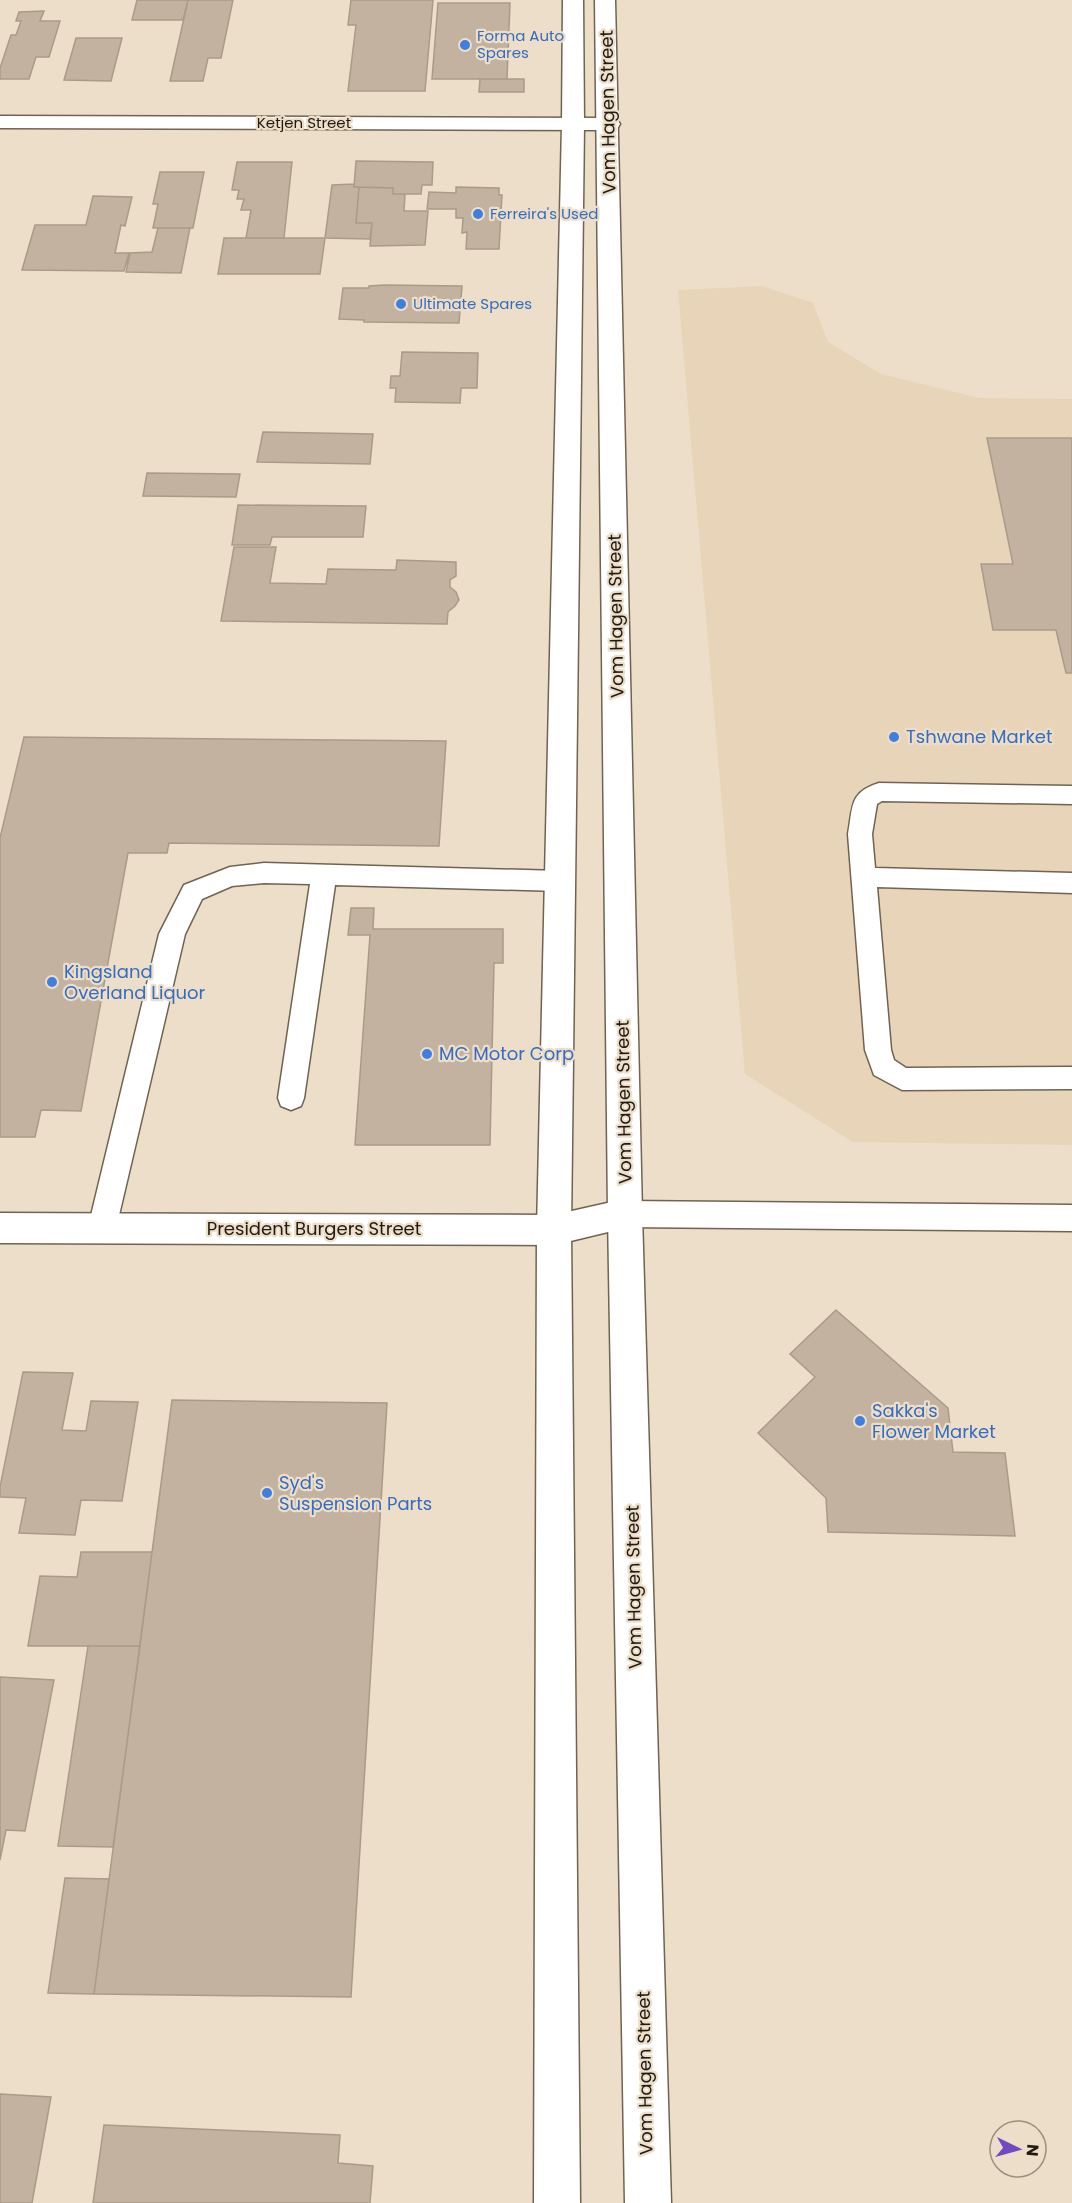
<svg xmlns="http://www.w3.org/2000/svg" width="1072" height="2203" font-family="Poppins,sans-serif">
  <rect width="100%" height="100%" fill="#eddec9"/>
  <path fill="#e8d4b9" d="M762 286 813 303 828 342 881 374 979 398 1072 399V1145L853 1142 745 1074 678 290Z"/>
  <path fill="#c2b29f" stroke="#aa9b88" stroke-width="1.5" d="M137 0H188L183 20H132Z
    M188 0H233L221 58H208L203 81H170Z
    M351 0H433L425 91H348L356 25H348Z
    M438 3H510L507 79H432Z
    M44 11 40 21H60L49 57H36L29 79H0V68L11 35H16L21 21H16L19 12Z
    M76 38H122L111 81 64 80Z
    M480 79H524V92H479Z
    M356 161 433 162 432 185H422L421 194H393V188L354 187Z
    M237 162H292L284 238H246L251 210H241L244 199H237L239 190H232Z
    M160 172H204L193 228H153L158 204H153Z
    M354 184V187H359L356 223H372L370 239 325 238 332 185Z
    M359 187 393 188V194H405L404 211H428L425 245 370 246 372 223H356Z
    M456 187 499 188V195H502L499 249H466L467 232 462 233 463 218H456V209H427L429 192 456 193Z
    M93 196 132 197 125 226 121 225 115 253H129L124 271 22 270 35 225H86Z
    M158 228H190L181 273 126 272 130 253 152 252Z
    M224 238H325L320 274H218Z
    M385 285 462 286 459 323 364 322V320L339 319 343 288H369V286Z
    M402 352 478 353 477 388H461L460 403 395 402 396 388H390L391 376H400Z
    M263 432 373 434 370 464 257 462Z
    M987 438H1072V673H1066L1056 630H993L981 564H1013Z
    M147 473 240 474 236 497 143 496Z
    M238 505 366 506 363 537H272L270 545H232Z
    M234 547H276L270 583 326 584 328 569 396 570 397 560 456 562V576L450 580V587L456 592 459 600 455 606 448 612 447 624 221 621Z
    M24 737 446 741 439 846 169 843 167 853H128L81 1111 41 1110 35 1137H0V838Z
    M351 908H374L373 929H503V963H494L490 1145H355L370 935H348Z
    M836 1310 948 1408 953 1452 1005 1453 1015 1536 828 1532 826 1498 758 1433 815 1377 790 1354Z
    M23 1372 73 1373 62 1430 86 1431 91 1401 138 1402 122 1501 81 1500 75 1535 19 1533 26 1498 0 1497V1487Z
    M172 1400 387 1403 351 1997 94 1994Z
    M81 1552H152L140 1646H28L40 1576 77 1577Z
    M88 1646H140L113 1847 58 1846Z
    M0 1677 54 1680 25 1831 6 1830 0 1860Z
    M65 1878 109 1879 94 1994 48 1993Z
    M0 2094 51 2097 32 2203H0Z
    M104 2125 340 2135 338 2163 373 2166 370 2203H93Z"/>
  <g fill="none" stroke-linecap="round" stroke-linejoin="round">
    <g stroke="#706351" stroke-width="3">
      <path id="lane" d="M879 783 1072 786V804L882 801 877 804 872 834 875 868 1072 873V893L877 887 891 1050 894 1060 906 1068 1072 1067V1089L902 1090 874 1075 865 1050 848 834C853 807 849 792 879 783Z
        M264 863 560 871 569 874 572 881 569 888 560 891 335 885 304 1098 301 1106 291 1110 281 1106 278 1098 310 884 264 883 232 886 202 899 185 934 116 1228 112 1237 102 1241 92 1237 88 1228 159 934 184 885 230 867Z
        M625 1201 1072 1205V1231L625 1227 615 1223 611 1214 615 1205Z"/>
    </g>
    <g stroke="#706351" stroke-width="3">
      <path id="street" d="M0 116 609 118 617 119 620 124 617 129 609 130 0 128Z
        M625 1199 637 1203 642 1214 637 1225 554 1245 0 1243V1213L554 1215Z"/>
    </g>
    <g stroke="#706351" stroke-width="3">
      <path id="primary" d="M563 0H583L584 124 571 1230 580 2203H534L537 1230 562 124Z
        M595 0H615L642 1214 671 2203H625L608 1214Z"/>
    </g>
    <use href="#lane" fill="#fff" fill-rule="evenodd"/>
    <use href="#street" fill="#fff" fill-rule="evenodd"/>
    <use href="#primary" fill="#fff" fill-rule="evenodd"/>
  </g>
  <g fill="#3f7fe0" stroke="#eddec9" stroke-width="2">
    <circle cx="465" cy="45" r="6"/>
    <circle cx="478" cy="214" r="6"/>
    <circle cx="401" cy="304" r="6"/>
    <circle cx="894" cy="737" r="6"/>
    <circle cx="52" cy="982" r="6"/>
    <circle cx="427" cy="1054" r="6"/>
    <circle cx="860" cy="1421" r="6"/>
    <circle cx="267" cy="1493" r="6"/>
  </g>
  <g text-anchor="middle" stroke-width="4.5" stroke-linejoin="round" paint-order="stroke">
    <g font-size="15" fill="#366cbe" stroke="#eddec9" text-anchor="start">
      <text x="477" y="41">Forma Auto<tspan x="477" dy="17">Spares</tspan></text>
      <text x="490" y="219">Ferreira's Used</text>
      <text x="413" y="309">Ultimate Spares</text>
    </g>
    <g font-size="15" fill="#201a13" stroke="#eddec9">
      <text x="304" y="128">Ketjen Street</text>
    </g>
    <g font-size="18" fill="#201a13" stroke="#eddec9">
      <text transform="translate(608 112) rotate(-91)" y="6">Vom Hagen Street</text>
      <text transform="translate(616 616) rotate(-91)" y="6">Vom Hagen Street</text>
      <text transform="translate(624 1102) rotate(-91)" y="6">Vom Hagen Street</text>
      <text x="314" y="1235">President Burgers Street</text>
      <text transform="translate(634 1587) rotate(-91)" y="6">Vom Hagen Street</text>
      <text transform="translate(645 2073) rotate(-91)" y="6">Vom Hagen Street</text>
    </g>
    <g font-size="18" fill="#366cbe" stroke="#eddec9" text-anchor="start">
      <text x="906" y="743">Tshwane Market</text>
      <text x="64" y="978">Kingsland<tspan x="64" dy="21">Overland Liquor</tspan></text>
      <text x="439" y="1060">MC Motor Corp</text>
      <text x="872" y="1417">Sakka's<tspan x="872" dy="21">Flower Market</tspan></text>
      <text x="279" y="1489">Syd's<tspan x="279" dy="21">Suspension Parts</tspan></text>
    </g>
  </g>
  <g transform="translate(1018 2149) rotate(95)"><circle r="28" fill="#eddec9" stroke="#9b9080" stroke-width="1.5"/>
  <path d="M0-4.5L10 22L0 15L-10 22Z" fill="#7249c2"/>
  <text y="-9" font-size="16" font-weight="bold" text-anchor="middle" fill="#201a13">N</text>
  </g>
</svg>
